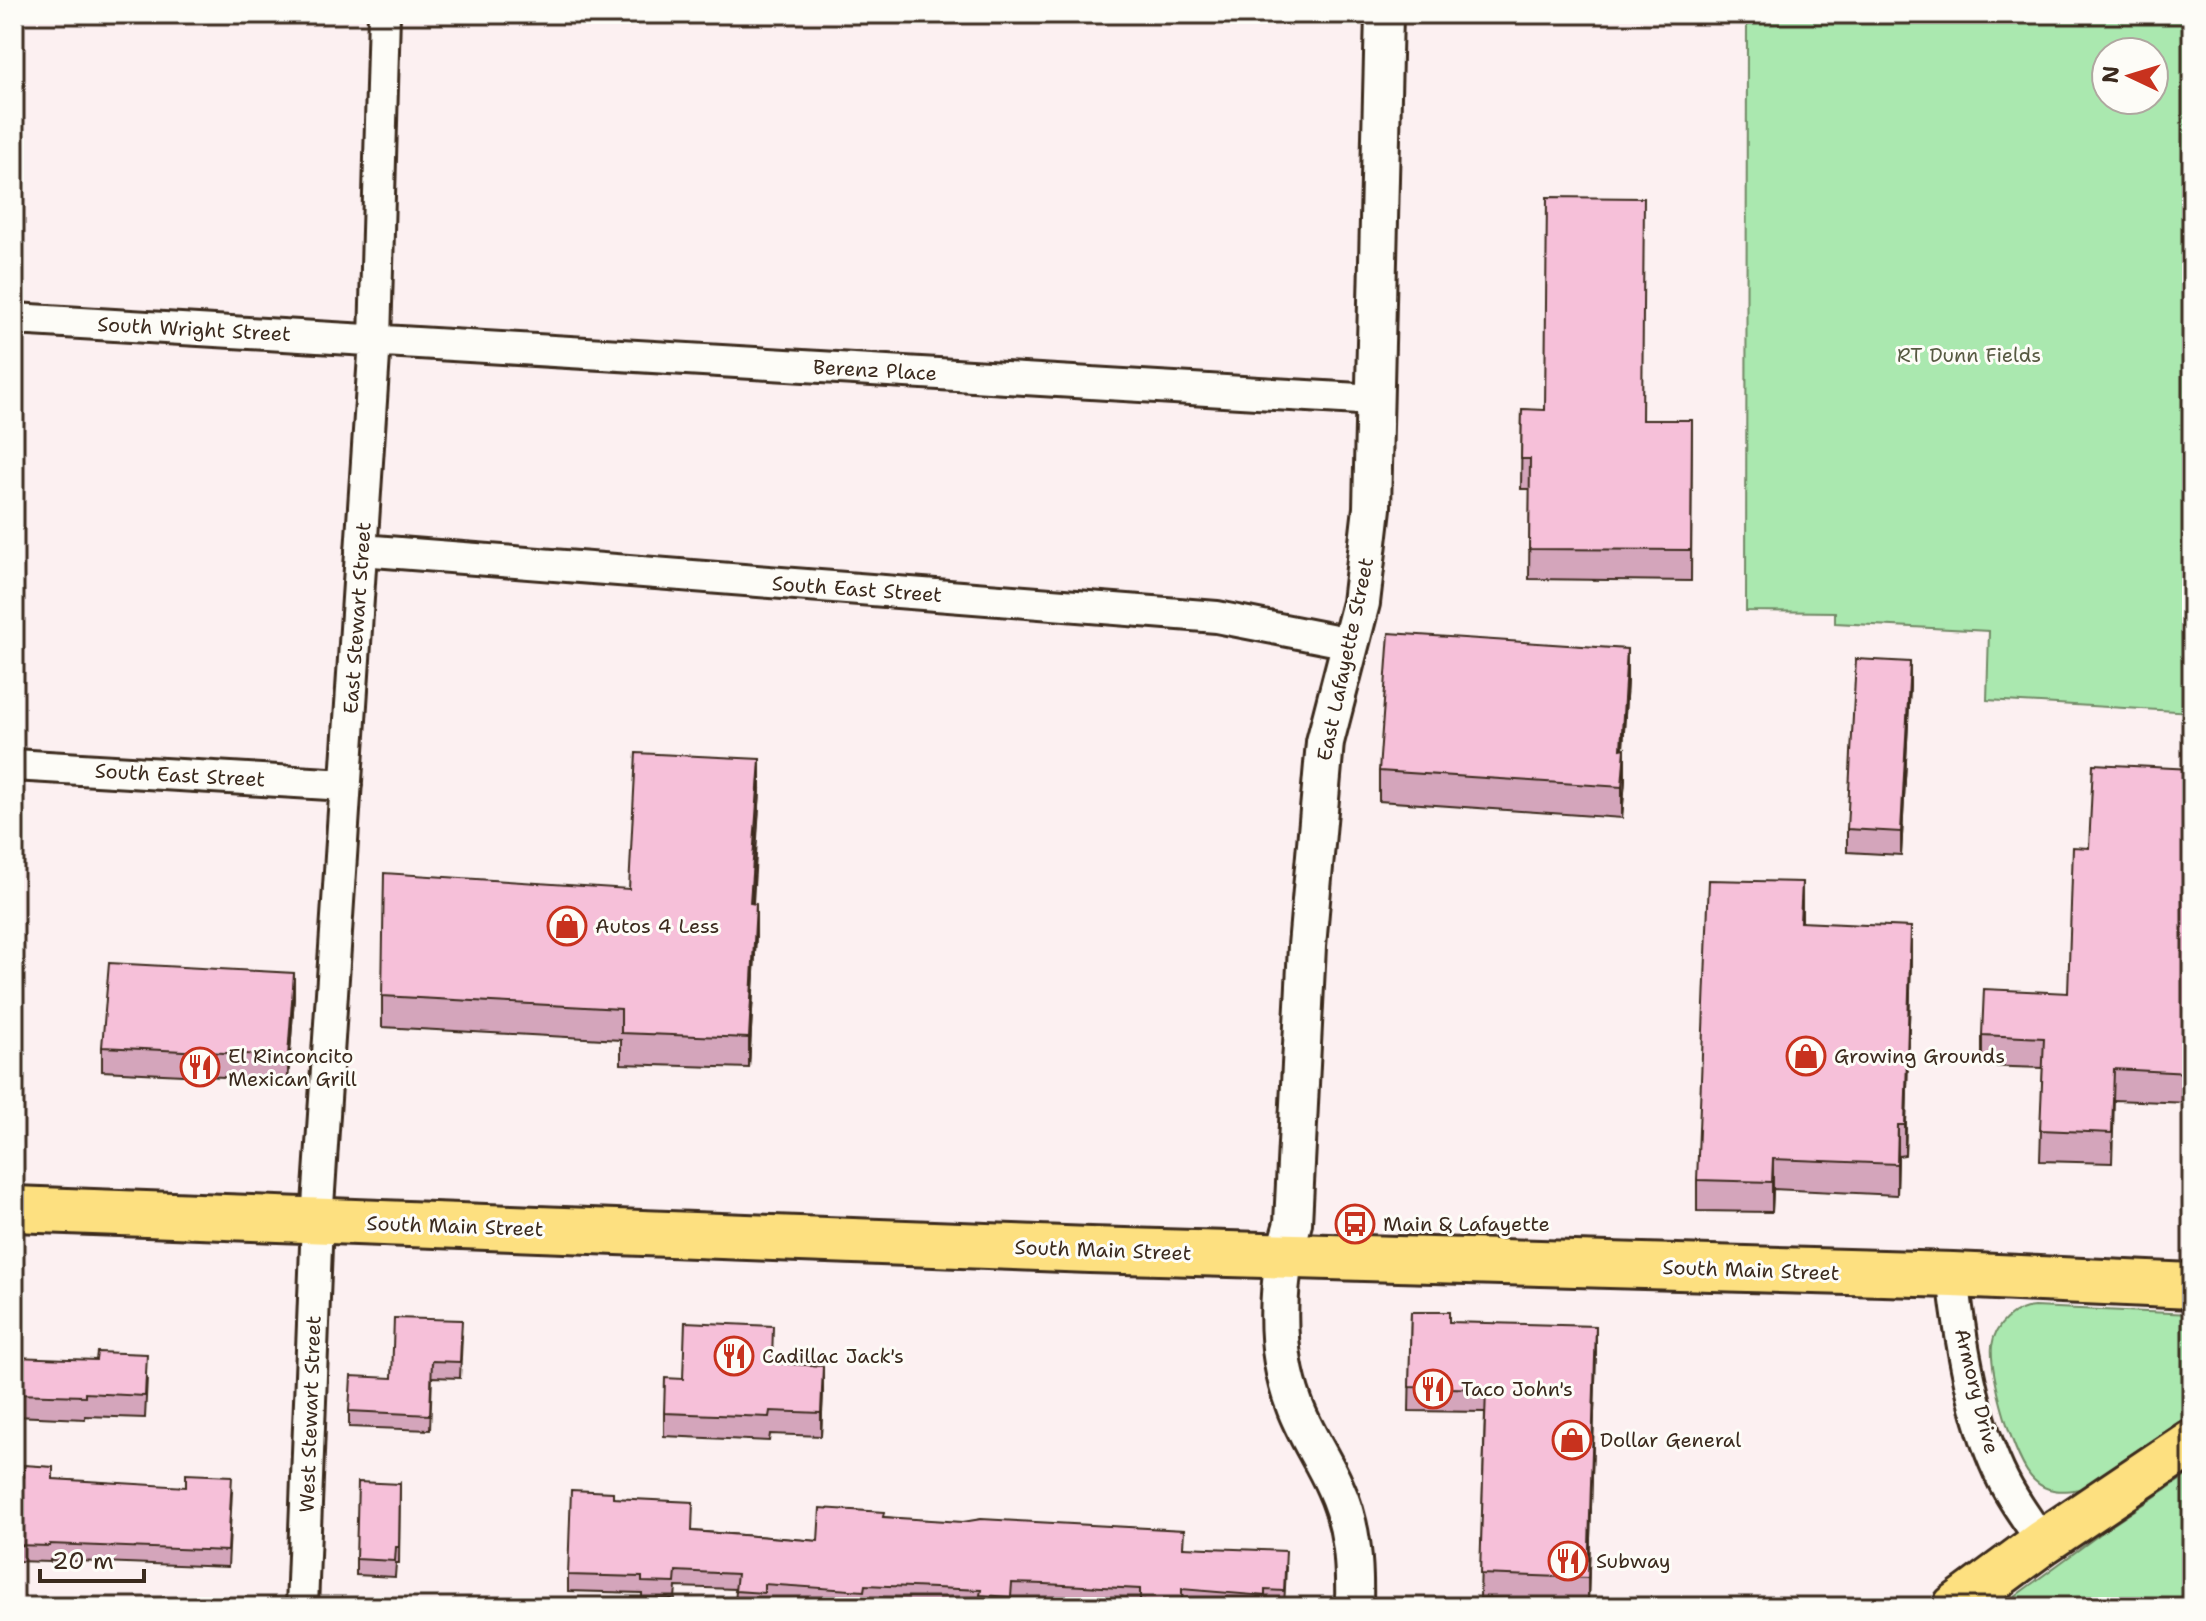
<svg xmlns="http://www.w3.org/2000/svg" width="2206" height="1621" font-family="'Shantell Sans',sans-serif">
  <rect width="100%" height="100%" fill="#fcf0f1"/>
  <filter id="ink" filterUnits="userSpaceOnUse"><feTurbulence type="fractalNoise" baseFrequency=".0125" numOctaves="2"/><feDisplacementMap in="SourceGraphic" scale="16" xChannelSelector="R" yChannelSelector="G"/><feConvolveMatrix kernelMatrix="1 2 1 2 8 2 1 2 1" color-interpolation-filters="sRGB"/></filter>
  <g filter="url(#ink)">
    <path fill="#aae8af" stroke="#728966" stroke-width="2" fill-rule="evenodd" d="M1747 14H2192V712L1987 700 1989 631 1835 623V612L1746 611ZM2106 52H2154V100H2106Z
      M2034 1307 2192 1314V1413L2080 1489C2063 1492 2047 1493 2034 1480 2014 1462 1989 1372 1992 1346 1995 1324 2013 1309 2034 1307Z
      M2192 1472V1607H2000L2111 1526Z"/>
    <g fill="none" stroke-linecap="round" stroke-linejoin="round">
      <g stroke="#3b2a1e" stroke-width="36">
        <path id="minor" d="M14 319 1376 400
          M361 550 1217 617 1350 643
          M14 765 346 785
          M1953 1275C1960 1340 1973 1421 2003 1480 2014 1502 2029 1522 2043 1542
          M302 1607 317 1221 375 340 384 14"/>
      </g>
      <g stroke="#3b2a1e" stroke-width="42">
        <path id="tertiary" d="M1354 1607C1355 1565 1353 1526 1335 1487 1323 1459 1304 1433 1294 1404 1273 1348 1276 1279 1293 1223L1307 946 1325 742 1361 603 1372 508 1384 14"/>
      </g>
      <g stroke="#3b2a1e" stroke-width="50">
        <path id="primary" d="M14 1209 1090 1250 1953 1275 2192 1286
          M1955 1607 2043 1542 2192 1442"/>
      </g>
      <use href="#minor" stroke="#fdfcf7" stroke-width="30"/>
      <use href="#tertiary" stroke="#fdfcf7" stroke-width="36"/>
      <use href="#primary" stroke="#fde080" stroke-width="44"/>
    </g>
    <path fill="#d4a5bb" stroke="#3b2a1e" stroke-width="2" d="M1522 409 1642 420H1692L1691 581 1529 579 1530 489H1521Z
      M1627 680 1623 749 1625 779 1622 818 1379 801V771Z
      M1910 685 1901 855 1847 852V829Z
      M2192 769V1112L2189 1111V1103L2114 1100 2112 1163 2040 1161 2043 1068 1982 1066V1035L2068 993Z
      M760 790 753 903 756 934 749 1068 621 1064V1040L382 1027V996L629 889Z
      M1802 912V923L1911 957 1905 1155 1898 1156 1897 1195 1773 1189 1772 1212 1697 1211V1180Z
      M294 997 288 1080 102 1071V1047Z
      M1411 1312 1449 1322 1596 1350 1588 1601 1480 1598 1485 1412 1409 1411Z
      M462 1336 460 1378 432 1377 430 1430 349 1427V1411L392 1378Z
      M14 1357 147 1377 145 1418 85 1416V1419L14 1416Z
      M773 1363 823 1389 821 1436 770 1434 769 1441 664 1436V1413L683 1379Z
      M14 1477 232 1491 228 1567 50 1560V1562L14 1561Z
      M400 1484 399 1563H396L395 1577 356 1575V1559Z
      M613 1498 693 1531 818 1541 884 1517 1184 1547 1286 1567 1284 1607H1207L1182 1605V1607H1140V1605L1045 1599H1012V1607H980V1606L865 1601 864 1607H860L764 1600V1607H735L736 1589 676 1587 675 1599 642 1598V1593L568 1591V1575Z"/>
    <path fill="#ac8698" stroke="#3b2a1e" stroke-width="2" d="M1627 649V680L1621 780V749Z
      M1910 662V685L1901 855V832Z
      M1625 748V779L1622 818V787Z
      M760 759V790L750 933V903Z
      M1802 882V912L1800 953V922Z
      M756 904V934L749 1068V1038Z
      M1911 927V957L1905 1155V1125Z
      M294 973V997L288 1080V1056Z
      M1898 1125V1156L1897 1195V1164Z
      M1773 1159V1189L1772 1212V1182Z
      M1596 1326V1350L1588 1601V1578Z
      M823 1366V1389L821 1436V1413Z"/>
    <path fill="#f6c0d9" stroke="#3b2a1e" stroke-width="2" d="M1547 197 1644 198 1642 420H1692L1691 550 1529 549 1530 459H1521L1522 409 1545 410Z
      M1389 633 1627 649 1621 749 1625 748 1622 787 1379 771Z
      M1856 659 1910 662 1901 832 1847 829Z
      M636 753 760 759 750 903 756 904 749 1038 621 1033V1009L382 996 384 873 629 889Z
      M2093 764 2192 769V1081H2189V1073L2114 1069 2112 1133 2040 1130 2044 1038 1982 1035 1984 989 2068 993 2073 847 2089 848Z
      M1709 880 1802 882 1800 922 1911 927 1905 1125H1898L1897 1164 1773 1159 1772 1182 1697 1180Z
      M109 963 294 973 288 1056 102 1047Z
      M1411 1312H1449V1322L1596 1326 1588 1578 1480 1574 1486 1389 1409 1387Z
      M394 1318 462 1320 460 1362 432 1361 430 1415 349 1411 351 1376 392 1378Z
      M685 1322 773 1326 772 1363 823 1366 821 1413 770 1411 769 1417 664 1413 665 1378 683 1379Z
      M97 1352 147 1354 145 1396 85 1393V1396L14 1394V1357L96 1360Z
      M24 1465 53 1467V1479L186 1487V1474L232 1476 228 1551 50 1544V1546L14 1545V1477H24Z
      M358 1482 400 1484 399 1547H396L395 1561 356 1559Z
      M571 1490 613 1492V1498L693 1502 692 1531 818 1541 820 1508 884 1512 883 1517 963 1522 981 1519 1184 1530 1183 1547 1286 1551 1284 1591 1265 1590V1596L1182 1589V1602L1140 1601V1589L1045 1584 1012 1583 1011 1597 980 1595 981 1590 865 1585 864 1591 764 1584V1593L735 1591 737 1574 676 1571 675 1583 642 1582V1577L568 1575Z"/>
  </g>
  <defs>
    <g id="shop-ring" transform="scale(2)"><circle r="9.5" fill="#fdfcf7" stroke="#c8321e" stroke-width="1.5"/><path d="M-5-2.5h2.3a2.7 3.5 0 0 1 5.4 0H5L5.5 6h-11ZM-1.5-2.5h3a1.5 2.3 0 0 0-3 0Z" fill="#c8321e"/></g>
    <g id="restaurant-ring" transform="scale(2)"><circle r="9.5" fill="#fdfcf7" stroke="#c8321e" stroke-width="1.5"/><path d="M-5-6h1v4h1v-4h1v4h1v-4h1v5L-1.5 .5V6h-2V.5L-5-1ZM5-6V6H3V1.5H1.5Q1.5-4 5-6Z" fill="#c8321e"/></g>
    <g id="bus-ring" transform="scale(2)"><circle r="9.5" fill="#fdfcf7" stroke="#c8321e" stroke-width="1.5"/><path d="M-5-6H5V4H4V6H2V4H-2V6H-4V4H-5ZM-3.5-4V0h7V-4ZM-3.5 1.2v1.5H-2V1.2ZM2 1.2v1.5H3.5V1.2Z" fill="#c8321e"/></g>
  </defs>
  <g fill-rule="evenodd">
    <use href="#shop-ring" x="567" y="926"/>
    <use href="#shop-ring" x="1806" y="1056"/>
    <use href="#restaurant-ring" x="200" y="1067"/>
    <use href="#bus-ring" x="1355" y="1224"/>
    <use href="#restaurant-ring" x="734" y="1356"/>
    <use href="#restaurant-ring" x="1433" y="1389"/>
    <use href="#shop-ring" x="1572" y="1440"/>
    <use href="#restaurant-ring" x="1568" y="1561"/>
  </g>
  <g text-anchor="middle" stroke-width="6" stroke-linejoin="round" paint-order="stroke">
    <g font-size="20" fill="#3b2a1e" stroke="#fdfcf7">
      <text transform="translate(194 329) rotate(3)" y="7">South Wright Street</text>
      <text transform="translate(875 370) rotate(3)" y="7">Berenz Place</text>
      <text transform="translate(857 589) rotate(4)" y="7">South East Street</text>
      <text transform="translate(357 618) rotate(-86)" y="7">East Stewart Street</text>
      <text transform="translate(1345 659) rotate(-78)" y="7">East Lafayette Street</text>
      <text transform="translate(180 775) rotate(3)" y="7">South East Street</text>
      <text transform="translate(455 1226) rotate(2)" y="7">South Main Street</text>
      <text transform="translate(1103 1250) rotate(2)" y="7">South Main Street</text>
      <text transform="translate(1751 1270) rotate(2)" y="7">South Main Street</text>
      <text transform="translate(1977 1391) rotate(76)" y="7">Armory Drive</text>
      <text transform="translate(310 1414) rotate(-88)" y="7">West Stewart Street</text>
    </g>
    <g font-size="20" fill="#575a42" stroke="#fdfcf7">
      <text x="1969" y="362">RT Dunn Fields</text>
    </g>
    <g font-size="20" fill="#3b2a1e" stroke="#fdfcf7" text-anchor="start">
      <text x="595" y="933">Autos 4 Less</text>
      <text x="228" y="1063">El Rinconcito<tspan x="228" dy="23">Mexican Grill</tspan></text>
      <text x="1834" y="1063">Growing Grounds</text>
      <text x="1383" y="1231">Main &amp; Lafayette</text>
      <text x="762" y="1363">Cadillac Jack's</text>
      <text x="1461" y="1396">Taco John's</text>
      <text x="1600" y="1447">Dollar General</text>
      <text x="1596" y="1568">Subway</text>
    </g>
  </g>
  <rect width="2206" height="1621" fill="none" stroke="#fdfcf7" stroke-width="48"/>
  <rect x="24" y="24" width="2158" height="1573" fill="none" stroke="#3b2a1e" stroke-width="3" filter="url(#ink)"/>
  <g transform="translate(2130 76) rotate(274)"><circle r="38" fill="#fdfcf7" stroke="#afa8a0" stroke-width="2"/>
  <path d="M0-6L14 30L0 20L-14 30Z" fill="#c8321e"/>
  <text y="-12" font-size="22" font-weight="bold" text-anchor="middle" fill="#3b2a1e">N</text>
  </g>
  <path d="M40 1569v12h104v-12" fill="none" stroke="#3b2a1e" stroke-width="4"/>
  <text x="52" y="1569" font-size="24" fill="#3b2a1e" stroke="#fdfcf7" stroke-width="6" paint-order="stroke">20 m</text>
</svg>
